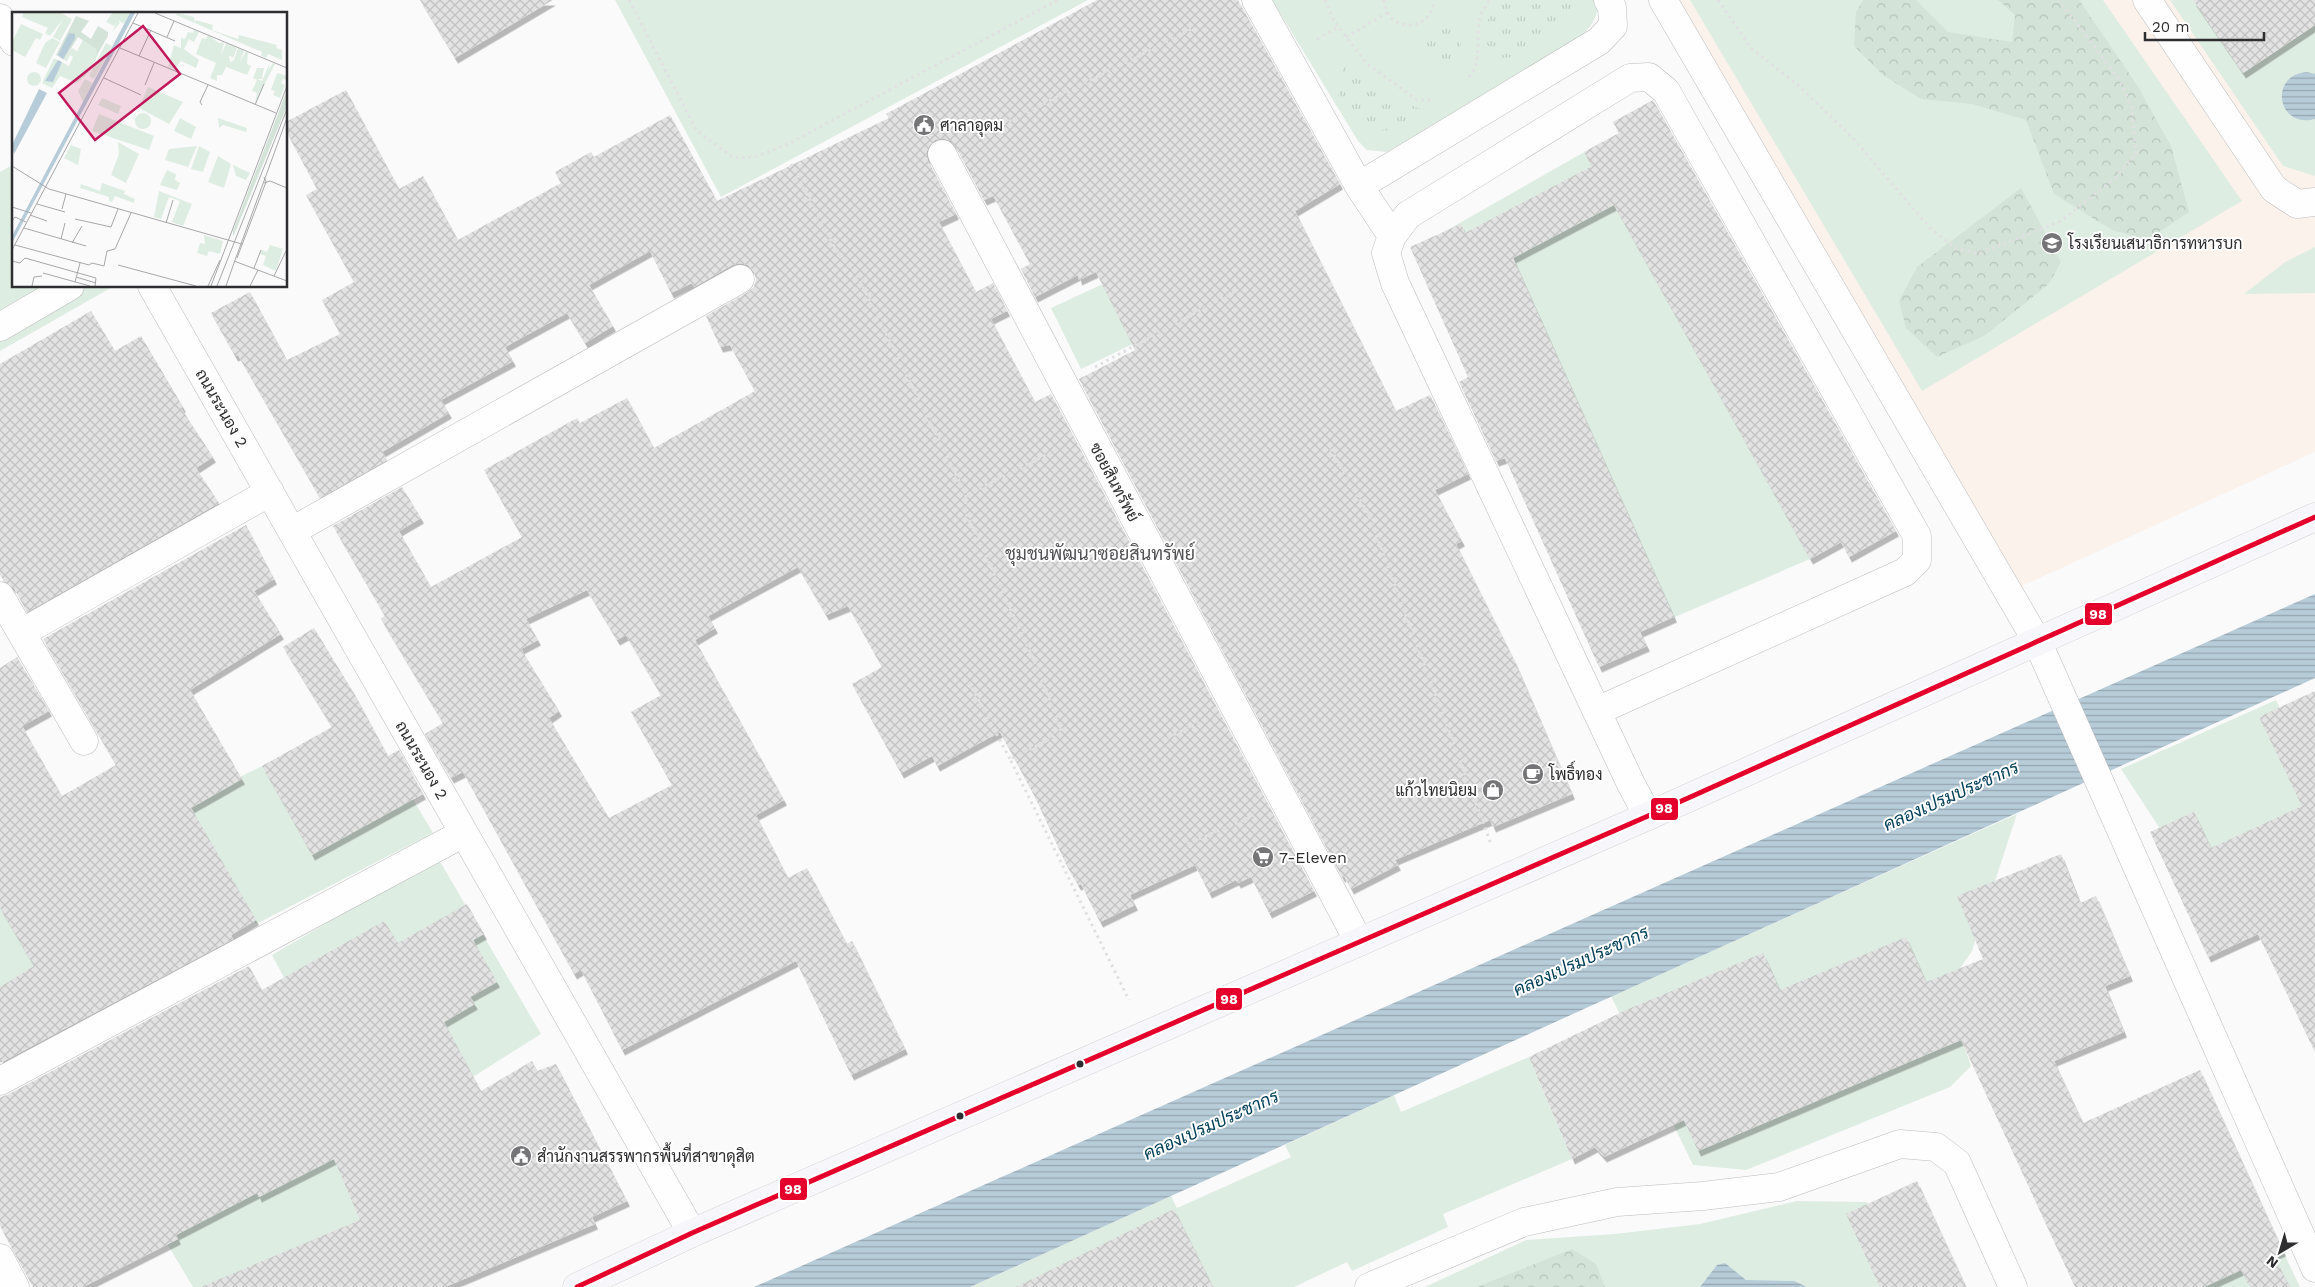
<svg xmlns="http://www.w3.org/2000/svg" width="2315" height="1287" font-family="'Work Sans',Sarabun,sans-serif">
  <defs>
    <pattern id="forest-crowns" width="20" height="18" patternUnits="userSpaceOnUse" patternTransform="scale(1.25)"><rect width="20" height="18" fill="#d4e3d8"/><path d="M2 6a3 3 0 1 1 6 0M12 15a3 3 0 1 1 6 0" fill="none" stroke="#b6c3ba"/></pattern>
    <pattern id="park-tufts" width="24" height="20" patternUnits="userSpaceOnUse" patternTransform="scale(1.25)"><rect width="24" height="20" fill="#deede2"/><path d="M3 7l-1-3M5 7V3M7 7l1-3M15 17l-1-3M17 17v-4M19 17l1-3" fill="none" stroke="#bfccc2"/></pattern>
    <pattern id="water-rules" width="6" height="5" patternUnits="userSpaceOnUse" patternTransform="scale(1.25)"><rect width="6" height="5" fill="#b7ccd9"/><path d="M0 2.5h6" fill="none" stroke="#95a6b0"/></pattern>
    <pattern id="building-cross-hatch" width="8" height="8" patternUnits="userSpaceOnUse" patternTransform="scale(1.25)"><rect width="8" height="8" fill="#e2e2e2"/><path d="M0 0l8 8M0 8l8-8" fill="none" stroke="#c2c2c2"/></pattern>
    <filter id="shadow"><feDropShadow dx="3" dy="5.5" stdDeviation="0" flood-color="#0004"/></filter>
  </defs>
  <rect width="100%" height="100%" fill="#fafafb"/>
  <path fill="#fcf2ec" d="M1647 0H2315V452L1996 598Z"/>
  <path fill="#deede2" d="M615 0H1088L721 197Z
    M1272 0H1596C1601 13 1591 26 1583 35L1387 152 1367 150 1358 141Z
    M1690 0H2103L2242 201 1922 391Z
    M2170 0H2193L2243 73 2315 25V176L2283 166Z
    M1602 142 1810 559 1640 632 1442 233Z
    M14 164V286H114L0 351V172Z
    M2315 247V293L2244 294 2285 262Z
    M1118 277 1240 292 1081 369 1051 308Z
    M2276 700 2315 786V854L2204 896 2121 769Z
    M270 762 405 786 433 833 256 924 174 810Z
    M0 809 46 964 0 996Z
    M2017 814 1972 951 1945 990 1971 1066 1950 1087 1746 1170 1693 1165 1611 996Z
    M438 858 541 1034 370 1142 272 955Z
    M1529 1057 1572 1159 1443 1214 1448 1227 1352 1271 1347 1262 1294 1287H970L1171 1196 1177 1208 1291 1157 1285 1145 1394 1095 1401 1112Z
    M337 1150 400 1287H193L163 1237Z
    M1797 1201 1867 1202 1916 1287H1425L1526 1240 1615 1234 1700 1224Z
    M2279 1243 2300 1287H2186Z"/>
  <path fill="url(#forest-crowns)" d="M1863 0H1916L1948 32 2012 42 2015 15 1998 0H2079L2137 85 2171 146 2189 212 2147 240 2112 230 2054 194 2026 120 1972 104 1921 99 1883 75 1854 46 1856 12Z
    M2021 188 2061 262 2049 284 1984 336 1937 357 1906 328 1899 301 1917 267Z
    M1572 1249 1596 1264 1605 1287H1477Z"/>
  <path fill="url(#park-tufts)" d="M1496 0H1586L1582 11 1562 29 1544 36 1523 56 1503 58 1487 45 1488 20Z
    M1419 44a21 21 0 1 1 42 0a21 21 0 1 1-42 0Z
    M1351 59C1370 79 1396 105 1424 109 1403 130 1395 131 1366 131L1352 119 1339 100 1338 76Z"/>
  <path fill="url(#water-rules)" d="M2307 72 2315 74V119C2277 129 2268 75 2307 72Z
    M2315 594V678L970 1287H754Z
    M1725 1263 1746 1280 1794 1281 1807 1287H1700L1717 1265Z"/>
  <path fill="url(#building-cross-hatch)" fill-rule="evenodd" filter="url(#shadow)" d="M420 0H553L455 58Z
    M1097 0H1238L1340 184 1295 211 1396 411 1430 395 1468 474 1435 490 1462 541 1456 544 1515 662 1572 794 1493 827 1490 820 1395 860 1398 865 1351 889 1344 876 1342 877 1079 379 1135 350 1096 272 1079 280 1078 275 1035 297 1021 269 1030 264 995 199 993 196 984 200 956 147 951 141 943 138 935 140 929 146 926 153 928 161 956 214 939 222 976 292 993 283 1007 311 991 319 1035 402 1051 394 1314 891 1269 913 1251 877 1238 883 1236 880 1209 893 1195 865 1130 895 1135 905 1100 922 1081 884 1078 885 1066 864 1034 795 1000 732 937 766 932 756 901 773 852 684 882 667 848 606 826 615 798 567 708 616 715 628 695 640 784 800 756 815 788 878 807 868 847 944 852 941 905 1049 851 1075 796 961 622 1050 581 970 574 974 463 772 451 778 425 734 443 723 381 619 385 616 333 526 402 487 421 518 399 531 431 587 522 537 484 470 577 418 580 423 627 398 654 448 755 391 730 345 720 347 706 316 748 292 754 287 756 279 754 272 748 265 740 263 732 265 694 287 692 283 671 293 650 251 589 285 613 326 585 343 567 313 505 347 513 361 441 400 449 413 382 452 387 460 320 498 238 355 235 356 211 313 250 292 287 360 340 334 322 300 354 282 306 195 317 189 286 131V122L346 90 399 189 423 176 458 240 561 183 555 172 591 152 594 157 670 115 717 201 889 118 886 114ZM587 590 617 640 626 635 661 695 631 712 672 785 609 818 549 718 559 711 521 649 538 640 526 619Z
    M2193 0H2315V25L2243 73Z
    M1653 100 1896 531 1849 557 1841 542 1810 559 1614 205 1513 258 1674 617 1640 632 1647 646 1599 667 1505 458 1496 461 1459 382 1468 377 1410 247 1461 224 1465 233 1592 166 1584 152 1619 133 1613 122Z
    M91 311 115 351 141 336 183 407 181 408 213 457 196 468 219 503 27 612 14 588 4 581 0 575V364Z
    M246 525 274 579 254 591 281 634 190 690 242 779 191 808 256 920 231 935 233 939 0 1063V987L34 966 0 908V668L17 657 49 711 22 726 62 796 116 765 43 639Z
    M314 628 355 695 388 756 399 750 423 794 312 855 262 766 332 727 283 647Z
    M2315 691V1052L2258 934 2208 957 2150 832 2194 812 2211 848 2302 806 2259 717Z
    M2061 854 2080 903 2096 896 2130 976 2105 986 2124 1032 2054 1061 2083 1123 2200 1070 2283 1251 2273 1255 2290 1287H2250L2241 1270 2204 1287H2075L1961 1040 1698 1151 1684 1120 1604 1157 1595 1147 1572 1159 1529 1057 1626 1010 1763 953 1780 990 1906 937 1926 982 1983 959 1957 896Z
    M467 904 484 934 473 940 497 982 470 997 475 1004 444 1022 481 1091 532 1061 537 1071 556 1064 627 1201 592 1217 595 1224 445 1287H201L360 1220 334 1159 259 1197 257 1193 176 1235 178 1239 83 1287H33L0 1226V1097L7 1095 249 966 262 990 384 921 398 943Z
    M1917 1181 1966 1287H1880L1846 1214Z
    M1174 1209 1213 1287H1016Z"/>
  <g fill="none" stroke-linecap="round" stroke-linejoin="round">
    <g stroke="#bcbcbd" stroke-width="29">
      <path id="minor" d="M1256 0 1359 186 1392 236
        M1663 0 2038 643 2315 1268
        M2147 0 2274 189 2297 204 2315 202
        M0 18 14 42
        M942 154 1359 942
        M1359 186 1599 41 1613 26 1612 7 1608 0
        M152 286 692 1233
        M0 327 70 286
        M292 531 740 279
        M0 596 84 741
        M23 632 270 492
        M1597 711 1905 572 1917 560V536L1666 91 1649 77 1630 78 1408 215 1392 236 1386 253 1395 283 1631 784 1648 816
        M0 1081 464 833
        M0 1258 15 1287
        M1369 1287 1524 1222 1617 1202 1703 1196 1779 1187 1900 1144 1936 1147 1957 1163 2013 1287"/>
    </g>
    <g stroke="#d4d4d4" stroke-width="29">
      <path id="major" d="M577 1287 692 1233 1648 816 2315 517"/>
    </g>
    <path stroke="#e0e0e2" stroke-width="3" stroke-dasharray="2.5 4" stroke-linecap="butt" d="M629 0 697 131 734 158 755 157 786 145 1058 0
      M1325 0 1334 21 1366 63 1417 100H1431
      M1384 0C1386 33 1431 34 1434 0
      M1718 0 1752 49 1799 86 1851 136 1929 227 1955 248 1978 254 2061 221 2115 178 2136 154 2132 108 2119 79 2059 0
      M1346 37 1387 13
      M1317 39 1339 27
      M1469 77C1483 60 1475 38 1480 18 1481 12 1486 6 1489 0
      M974 139 1192 29
      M791 164 836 250 857 275 966 495 1060 448
      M1095 367 1236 291
      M1331 449 1351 486 1368 513 1491 844
      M966 495 965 511 1033 658 1062 733 1010 759 1129 1000
      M969 682 1010 759
      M1162 740 1204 721
      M1187 844 1254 816"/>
    <use href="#minor" stroke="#fefefe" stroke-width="28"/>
    <use href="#major" stroke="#f7f6fa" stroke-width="28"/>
    <g stroke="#fff" stroke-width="9">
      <path id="bus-1" d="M577 1287 692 1233 1648 816 2315 517"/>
    </g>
    <use href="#bus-1" stroke="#e4002b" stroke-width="5"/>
  </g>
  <defs>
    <g id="civic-disc" transform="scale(1.125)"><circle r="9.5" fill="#757577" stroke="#fff"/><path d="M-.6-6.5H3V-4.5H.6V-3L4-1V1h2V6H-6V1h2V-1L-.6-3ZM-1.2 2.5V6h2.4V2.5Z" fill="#fff"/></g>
    <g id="university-disc" transform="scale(1.125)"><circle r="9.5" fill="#757577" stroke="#fff"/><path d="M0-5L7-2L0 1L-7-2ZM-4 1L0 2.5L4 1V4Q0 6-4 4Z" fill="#fff"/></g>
    <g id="cafe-disc" transform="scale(1.125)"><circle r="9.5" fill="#757577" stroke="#fff"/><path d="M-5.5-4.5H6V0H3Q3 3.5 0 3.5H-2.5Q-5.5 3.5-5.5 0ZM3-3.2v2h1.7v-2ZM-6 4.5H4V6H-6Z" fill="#fff"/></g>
    <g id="shop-disc" transform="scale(1.125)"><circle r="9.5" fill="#757577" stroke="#fff"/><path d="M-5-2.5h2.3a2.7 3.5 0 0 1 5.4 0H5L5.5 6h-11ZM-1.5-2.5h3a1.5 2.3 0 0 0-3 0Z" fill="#fff"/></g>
    <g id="supermarket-disc" transform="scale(1.125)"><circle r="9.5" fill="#757577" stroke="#fff"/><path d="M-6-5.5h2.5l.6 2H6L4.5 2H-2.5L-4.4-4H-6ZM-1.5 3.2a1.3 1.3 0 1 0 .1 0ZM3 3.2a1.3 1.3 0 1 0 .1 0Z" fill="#fff"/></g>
  </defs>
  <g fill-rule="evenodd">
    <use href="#civic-disc" x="924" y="125"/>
    <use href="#university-disc" x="2052" y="243"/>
    <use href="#cafe-disc" x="1533" y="774"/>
    <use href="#shop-disc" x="1493" y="790"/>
    <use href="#supermarket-disc" x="1263" y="857"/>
    <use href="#civic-disc" x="521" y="1156"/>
  </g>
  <g fill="#2e2e30" stroke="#fff" stroke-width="2">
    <circle cx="1080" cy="1064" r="4.5"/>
    <circle cx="960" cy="1116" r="4.5"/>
  </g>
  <g text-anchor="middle" stroke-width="4" stroke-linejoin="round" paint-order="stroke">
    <g font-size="16" fill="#2e2e30" stroke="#fff" text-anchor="start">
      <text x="940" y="131">ศาลาอุดม</text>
      <text x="2068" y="249">โรงเรียนเสนาธิการทหารบก</text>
      <text x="1549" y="780">โพธิ์ทอง</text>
      <text x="1477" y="796" text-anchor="end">แก้วไทยนิยม</text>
      <text x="1279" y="863">7-Eleven</text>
      <text x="537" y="1162">สำนักงานสรรพากรพื้นที่สาขาดุสิต</text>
    </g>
    <g font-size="16" fill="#2e2e30" stroke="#fff">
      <text transform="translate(222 408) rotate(60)" y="6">ถนนระนอง 2</text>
      <text transform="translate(1115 482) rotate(62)" y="6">ซอยสินทรัพย์</text>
      <text transform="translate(422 760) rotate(60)" y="6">ถนนระนอง 2</text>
    </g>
    <g font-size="18" fill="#525255" stroke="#fff">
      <text x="1100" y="560">ชุมชนพัฒนาซอยสินทรัพย์</text>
    </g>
    <g font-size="18" font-style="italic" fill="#013f59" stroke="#fff">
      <text transform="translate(1951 796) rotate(-24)" y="6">คลองเปรมประชากร</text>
      <text transform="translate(1581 961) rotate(-24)" y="6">คลองเปรมประชากร</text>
      <text transform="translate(1211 1125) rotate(-24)" y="6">คลองเปรมประชากร</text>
    </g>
  </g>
  <g transform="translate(12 12)">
    <rect width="275" height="275" fill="#fafafb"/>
    <path d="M11 1H49L60 7 48 29 41 25 51 7 38 24 33 21 36 16 10 5ZM100 1H118L112 12 106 8 108 11 100 20 105 10 102 14 94 10ZM165 1 182 5 183 11 184 8 201 13 200 18 226 27 227 23 265 33 264 36 270 38V48L256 42 254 46 249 44 250 40 164 3ZM9 12 31 22 28 28 24 26 13 45 0 38V30ZM182 18 187 20 182 30 177 27 172 37 187 48 184 56 169 49 163 57 156 55 162 33 169 36V26L173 27 176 20 181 21ZM196 23 207 31 212 30 209 44 214 31 225 36 221 46 217 43 218 50 222 48 226 36 232 39 228 50 234 39 236 41 235 52 239 54 235 63 214 55 210 63H205V69L198 66 204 51 184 42 190 26 194 27ZM40 26 48 30 34 56 24 51 33 31ZM71 28 85 37 86 43 77 60 65 71 48 64 40 76 30 71 42 46 57 54 61 45 58 43 55 49 52 48 60 36 65 39ZM94 31 100 34 82 67 77 64ZM258 50 256 58 261 51 263 52 243 91 245 81 240 79 245 68 241 66 245 56H252L250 67H245L250 69ZM15 67a7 7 0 1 1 14 0a7 7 0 1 1-14 0ZM265 61 275 64V68L271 67 269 71 273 73 268 86 261 83 263 79 259 78ZM73 67 81 71 71 90 66 79ZM136 75 171 90 157 112 127 96ZM90 86 109 94 106 102 86 93ZM123 109a8 8 0 1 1 16 0a8 8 0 1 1-16 0ZM87 102 142 124 137 138 80 119ZM168 106 184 115 179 127 162 119ZM206 106 235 116 234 120 211 113 207 116ZM106 130 127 142 114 171 99 163 107 142ZM59 133 69 137 66 153 52 146ZM185 134 176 155 153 148 157 137ZM187 134 198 140 191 160 179 157ZM221 153 238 161 234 168 224 164ZM155 158 164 162 163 168 168 171 165 178 148 173ZM90 171 113 179 112 182 123 187 122 191 103 184 100 190 97 189V185L68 176 69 172 88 179ZM147 179 180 192 171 214 160 210 168 189 157 185 149 207 142 205ZM192 223 211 229 208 242 197 239 195 244 185 241 188 231 193 232ZM258 233 271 237 264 259 251 253 254 244 248 242 250 238 255 240Z" fill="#deede2"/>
    <path d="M64 4 77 9 69 20 79 27 86 14 96 20V24L85 43 84 37 66 25 52 48 44 43ZM275 78V94L221 225V219Z" fill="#d4e3d8"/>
    <path d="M206 144 219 152 212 176 196 170Z" fill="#deede2"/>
    <path d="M118 1H123L0 231V224ZM57 21 63 22V26L51 47 46 43ZM46 48 50 50 41 70 33 69ZM27 77 35 81 2 142 0 133Z" fill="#b7ccd9"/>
    <path fill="none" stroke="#a8a8aa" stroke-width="1" d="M143 1 275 56M121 11 163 29M155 25 162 9M108 36 264 101M127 44 139 18M92 66 129 83M133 73 142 51M190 93 188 90 196 73M243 93 252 72M0 154 37 177 230 232M252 171 258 169 275 176M25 192 53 200M0 195 19 201M50 197 54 182M18 203 35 209M63 207 99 215 106 197M0 209 3 205 14 210M154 211 161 188M12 216 74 234M49 227 53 211M60 231 70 214M3 233 77 253 80 251 92 254 95 239 103 237 119 201M0 238 126 1M225 246 254 170 252 165M0 249 8 251 13 246 84 266 83 274M222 249 275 269M222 251 275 106M106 253 184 274M242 256 249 238M31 261 78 274M262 264 274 239M64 265 84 271M63 270 68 251M20 274 22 265 30 264M196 274 208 248M199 274 275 74M205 274 275 97M214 274 222 251M238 274 246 258"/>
    <path fill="#c2185b" fill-opacity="0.15" stroke="#c2185b" stroke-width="2.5" d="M131 14 168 62 83 128 47 81Z"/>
    <rect width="275" height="275" fill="none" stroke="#2e2e30" stroke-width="2.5"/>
  </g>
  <g stroke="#fff" stroke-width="2">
    <rect x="2084" y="602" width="29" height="24" rx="5" fill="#e4002b"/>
    <rect x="1650" y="797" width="29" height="24" rx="5" fill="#e4002b"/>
    <rect x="1215" y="987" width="28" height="24" rx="5" fill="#e4002b"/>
    <rect x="779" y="1177" width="29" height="24" rx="5" fill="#e4002b"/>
  </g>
  <g font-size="14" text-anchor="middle" font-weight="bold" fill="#fff">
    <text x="2098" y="619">98</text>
    <text x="1664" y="813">98</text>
    <text x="1229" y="1004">98</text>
    <text x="793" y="1194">98</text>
  </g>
  <g transform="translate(2280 1252) rotate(218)" stroke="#ffffff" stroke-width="4" paint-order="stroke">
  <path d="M0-4L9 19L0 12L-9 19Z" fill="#2e2e30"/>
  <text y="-8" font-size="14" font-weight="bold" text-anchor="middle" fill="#2e2e30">N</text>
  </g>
  <path d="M2145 32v8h119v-8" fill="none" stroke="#2e2e30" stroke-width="2.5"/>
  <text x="2152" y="32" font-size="15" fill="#2e2e30" stroke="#ffffff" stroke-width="4" paint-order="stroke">20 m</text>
</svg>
